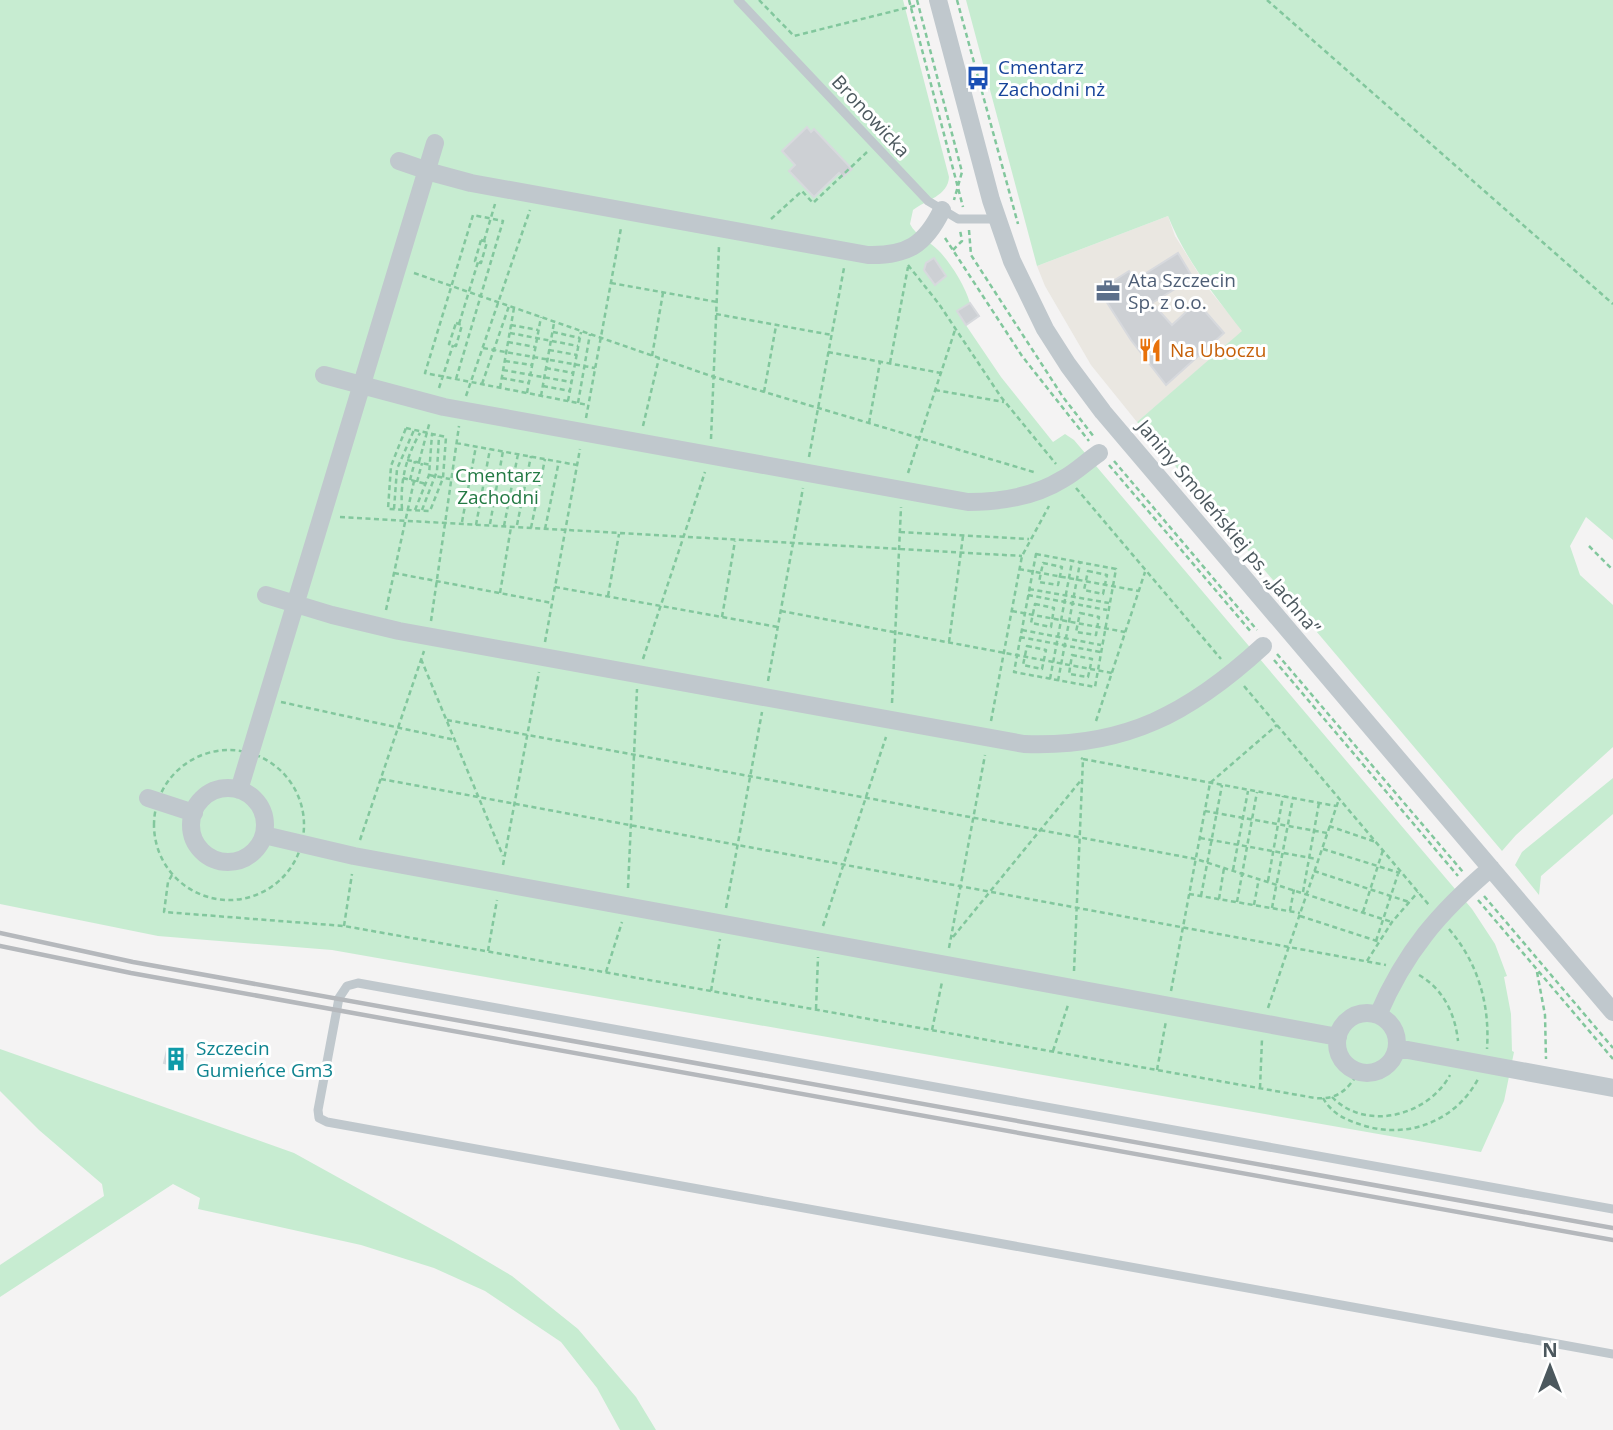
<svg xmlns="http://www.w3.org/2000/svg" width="1613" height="1430" font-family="'Open Sans',sans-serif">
  <rect width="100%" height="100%" fill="#f4f3f3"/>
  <path fill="#eae7e1" d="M1168 216 1175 236 1207 287 1243 331 1137 422 1091 365 1045 286 1037 266Z"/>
  <path fill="#c7ecd1" d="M0 0H903L949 177C948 196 926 200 913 210L910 224C916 236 929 241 938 250 951 263 965 286 970 303L957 312 1001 377 1053 442 1065 434 1074 440 1472 909 1495 944 1507 976 1504 977 1511 1014 1512 1051 1514 1052 1504 1101 1481 1152 332 950 158 936 0 904Z
    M966 0H1613V540L1586 517 1570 546 1580 575 1613 605V747L1516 835 1502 851 1229 528 1137 422 1242 331C1214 295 1185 259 1168 216L1037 266Z
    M1613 778V814L1541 876 1539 895 1515 865 1522 852Z
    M0 1049 294 1153 453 1241 512 1276 578 1329 636 1397 656 1430H620L597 1388 561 1342 485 1291 434 1268 361 1245 198 1209 200 1198 173 1184 0 1297V1265L104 1196 102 1184 39 1130 0 1091Z"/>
  <path fill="#cdd0d4" stroke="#d7d9dd" stroke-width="2" d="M807 127 811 132 814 129 852 169 843 177 839 173 814 197 789 171 795 165 782 151Z
    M1178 253 1193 278 1152 303 1172 325 1197 302 1224 333 1166 385 1131 340 1099 290 1129 271 1135 280Z
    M934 258 946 276 935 285 924 270 926 263Z
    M970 303 979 316 966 325 957 311Z
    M167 1050 187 1055 184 1068 164 1063Z"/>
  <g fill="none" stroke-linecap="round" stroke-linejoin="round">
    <path stroke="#82c79d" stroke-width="2.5" stroke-dasharray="5 3.5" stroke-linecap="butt" d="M759 0 794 36 918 5
      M909 0 963 207
      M917 0 962 172 954 200
      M957 0 1018 224
      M1267 0 1613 304
      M771 219 802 191 813 203 867 152
      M969 230 971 255 1063 397 1094 437
      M945 238 1022 356 1089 441
      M481 240 487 242 481 263 475 261Z
      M484 241 495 204
      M953 250 962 241 960 230
      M908 265 939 304 1001 397 1056 464
      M414 273 714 377 1037 473
      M611 283 717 302
      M716 314 832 335
      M456 323 462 325 456 346 449 344Z
      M459 324 478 262
      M511 325 538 330
      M553 332 580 338
      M510 333 578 346
      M508 342 535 347
      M483 348 595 368
      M549 350 577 355
      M828 352 941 373
      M652 356 663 293
      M505 361 532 365
      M890 363 908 267
      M546 368 573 373
      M503 370 571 382
      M502 378 529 383
      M456 379 503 221 473 215 425 373 588 405
      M482 384 509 306
      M543 386 570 391
      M439 388 453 345
      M500 388 514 308
      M935 390 1004 402
      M764 392 776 326
      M527 393 541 317
      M466 396 530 210
      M541 396 554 323
      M568 401 581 332
      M578 403 590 334
      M586 418 621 228
      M869 423 880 362
      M643 426 659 358
      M406 428 446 437 443 478 430 511 388 509 391 466Z
      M711 439 719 246
      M456 443 577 465
      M809 457 844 268
      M407 460 431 465
      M1114 461 1257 630
      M419 462 430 421
      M1109 465 1252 633
      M908 473 955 330
      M429 475 450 479
      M403 478 426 484
      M410 480 415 461
      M417 482 422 463
      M1076 488 1221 659
      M394 509 397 469 414 430
      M402 509C400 481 406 457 420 433
      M415 510 429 475 432 434
      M422 510 437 471 439 436
      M340 517 1022 556
      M462 522 476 446
      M490 524 503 451
      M476 525 490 449
      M517 525 531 456
      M504 526 518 454
      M531 528 545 459
      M545 529 559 461
      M900 532 1029 539
      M1589 546 1613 570
      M1036 554 1116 569 1095 687 1014 672Z
      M1043 563 1062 567 1058 585 1039 582Z
      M1019 569 1139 591
      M1088 571 1107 575 1103 594 1084 590Z
      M394 573 552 603
      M555 587 778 627
      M1029 589 1109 603
      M500 593 511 527
      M1028 595 1107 610
      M608 596 619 534
      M1035 604 1054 608 1051 627 1031 623Z
      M386 610 414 481
      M781 611 1112 673
      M1012 611 1125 632
      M1080 613 1099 617 1096 635 1076 632Z
      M722 617 735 541
      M431 621 459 426
      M1022 630 1101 645
      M1020 637 1100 652
      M545 642 580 449
      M949 642 963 536
      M1027 646 1046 650 1042 669 1023 665Z
      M1277 654 1463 872
      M1072 655 1092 659 1088 677 1069 674Z
      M421 659 503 856
      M643 659 705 472
      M1274 660 1458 876
      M1050 679 1072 562
      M768 681 803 488
      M1058 681 1080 563
      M1244 686 1429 905
      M281 702 455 740
      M892 703 901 507
      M447 720 1196 859 1392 922
      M991 721 1022 556 1049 506
      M1096 721 1145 572
      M154 825a75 75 0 1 1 150 0a75 75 0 1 1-150 0Z
      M1083 759 1336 806
      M381 779 1386 965
      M1205 811 1327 833
      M1329 826 1376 842
      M1200 838 1317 859
      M360 840 424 651
      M1323 849 1400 873
      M503 865 539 672
      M1233 870 1248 791
      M1314 871 1409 902
      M172 875 168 882 164 912 344 926 1315 1098C1338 1100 1347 1090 1359 1072
      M1268 881 1283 796
      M628 888 637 689
      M1303 892 1319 803
      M1189 894 1300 913
      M1201 896 1222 785
      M1484 896 1613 1048
      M1219 899 1224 868
      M1478 900 1613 1059
      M1237 902 1257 792
      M1254 905 1259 878
      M726 908 762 712
      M1272 908 1293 798
      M1290 911 1294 889
      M1363 912 1383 850
      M1300 916 1380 942
      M344 926 352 874
      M823 926 886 737
      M1449 929C1478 963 1490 1004 1487 1049
      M953 937 1082 779
      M1376 941 1398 874
      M949 948 985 755
      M488 951 497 900
      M1367 961 1392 922 1418 892
      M1074 971 1083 759 1081 758
      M606 972 622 922
      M1537 972 1545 1015 1546 1059
      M1419 975C1443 989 1455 1013 1458 1041
      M711 991 720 939
      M1171 991 1210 783 1277 725
      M1268 1008 1339 799
      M816 1009 818 957
      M932 1030 942 982
      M1053 1051 1068 1005
      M1157 1070 1166 1021
      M1260 1088 1262 1039
      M1332 1097C1366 1132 1428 1116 1450 1075
      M1323 1098C1332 1114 1346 1120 1362 1125 1407 1140 1456 1121 1478 1079"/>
    <path stroke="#c0c8cd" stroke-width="9" d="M738 0 928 201 958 219H997
      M1613 1209 358 983 347 986 339 998 318 1110 319 1118 327 1122 1613 1354"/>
    <path stroke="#c0c8cd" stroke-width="18" d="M938 0 991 200 1012 261 1045 329 1068 365 1103 412 1613 1012
      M399 161 434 173 471 183 868 255C907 256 925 245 942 210
      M324 375 444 407 968 502C1002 502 1034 497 1063 479 1076 472 1087 461 1099 453
      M266 595 332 615 399 631 1024 744C1125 748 1190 713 1263 646
      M191 825a37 37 0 1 1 74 0a37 37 0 1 1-74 0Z
      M239 790 435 143
      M148 798 194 813
      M264 835 354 856 1338 1037
      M1337 1043a30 30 0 1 1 60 0a30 30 0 1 1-60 0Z
      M1378 1015C1405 952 1439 912 1491 868
      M1397 1048 1613 1088"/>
    <path stroke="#b5b8bc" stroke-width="4.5" d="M0 933 133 962 1613 1228
      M0 946 131 973 1613 1240"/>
  </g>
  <defs>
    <g id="bus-bare" transform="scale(1.89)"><path d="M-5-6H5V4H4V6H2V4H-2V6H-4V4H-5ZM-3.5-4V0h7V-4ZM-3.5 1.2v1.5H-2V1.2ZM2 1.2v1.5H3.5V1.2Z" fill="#1a4fb4" stroke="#fff" stroke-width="2.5" paint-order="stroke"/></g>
    <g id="office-bare" transform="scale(1.89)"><path d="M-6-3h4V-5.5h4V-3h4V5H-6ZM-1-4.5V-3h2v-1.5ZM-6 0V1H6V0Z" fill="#5c6f8a" stroke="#fff" stroke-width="2.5" paint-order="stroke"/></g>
    <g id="restaurant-bare" transform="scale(1.89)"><path d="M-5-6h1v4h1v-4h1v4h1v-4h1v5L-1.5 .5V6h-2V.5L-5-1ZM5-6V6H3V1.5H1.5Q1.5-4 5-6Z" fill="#e8710a" stroke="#fff" stroke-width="2.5" paint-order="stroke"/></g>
    <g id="building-bare" transform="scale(1.89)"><path d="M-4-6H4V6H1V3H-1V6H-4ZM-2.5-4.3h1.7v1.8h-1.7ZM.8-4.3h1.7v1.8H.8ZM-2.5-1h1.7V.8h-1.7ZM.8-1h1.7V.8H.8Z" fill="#0f9aa8" stroke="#fff" stroke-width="2.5" paint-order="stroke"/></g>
  </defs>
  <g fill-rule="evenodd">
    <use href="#bus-bare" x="978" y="78"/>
    <use href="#office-bare" x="1108" y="291"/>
    <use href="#restaurant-bare" x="1150" y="350"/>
    <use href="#building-bare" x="176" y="1059"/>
  </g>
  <g text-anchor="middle" stroke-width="6" stroke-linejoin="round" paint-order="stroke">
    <g font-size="19" fill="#164399" stroke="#fff" text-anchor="start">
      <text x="998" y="74">Cmentarz<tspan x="998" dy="22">Zachodni nż</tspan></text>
    </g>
    <g font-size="19" fill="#4c585e" stroke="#fff">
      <text transform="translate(871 116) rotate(47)" y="7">Bronowicka</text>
      <text transform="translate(1229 527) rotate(50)" y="7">Janiny Smoleńskiej ps. „Jachna”</text>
    </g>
    <g font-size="19" fill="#4e5e75" stroke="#fff" text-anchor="start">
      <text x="1128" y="287">Ata Szczecin<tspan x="1128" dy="22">Sp. z o.o.</tspan></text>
    </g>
    <g font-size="19" fill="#c56008" stroke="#fff" text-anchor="start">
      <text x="1170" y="357">Na Uboczu</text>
    </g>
    <g font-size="19" fill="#237a44" stroke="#fff">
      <text x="498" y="482">Cmentarz<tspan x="498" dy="22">Zachodni</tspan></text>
    </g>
    <g font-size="19" fill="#0d838f" stroke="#fff" text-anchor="start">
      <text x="196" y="1055">Szczecin<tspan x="196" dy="22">Gumieńce Gm3</tspan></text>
    </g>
  </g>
  <g transform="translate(1550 1367)" stroke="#ffffff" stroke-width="5" paint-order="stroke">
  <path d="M0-5L12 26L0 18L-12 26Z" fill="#4c585e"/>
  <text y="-10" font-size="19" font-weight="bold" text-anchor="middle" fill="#4c585e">N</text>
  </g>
</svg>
